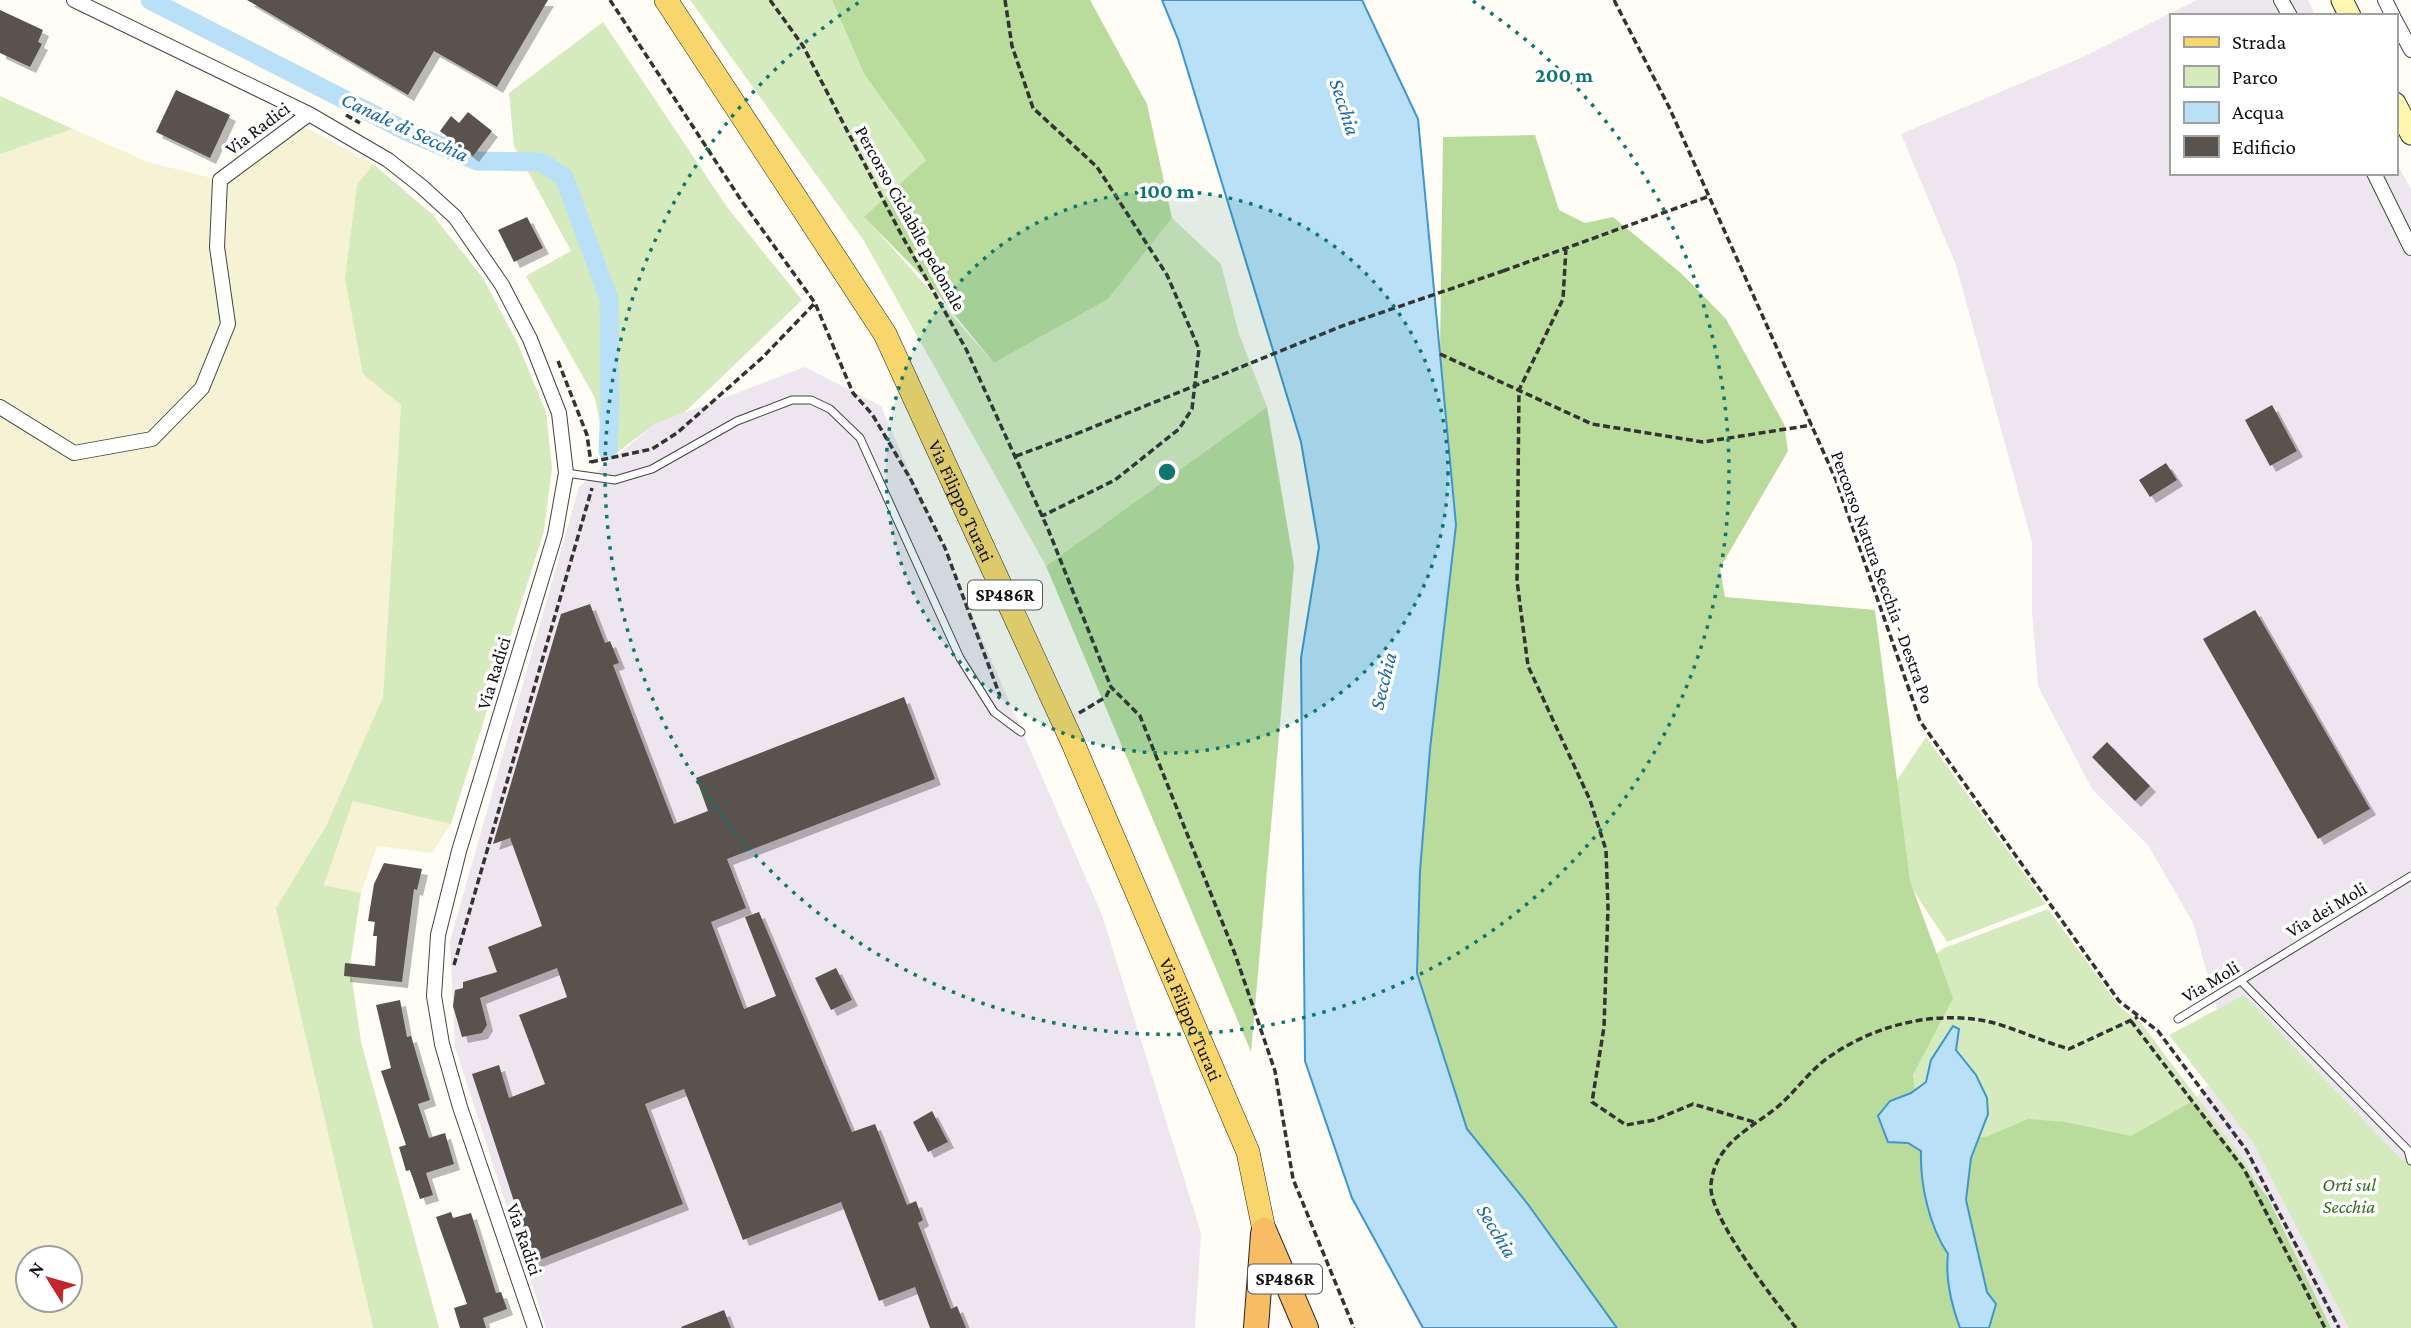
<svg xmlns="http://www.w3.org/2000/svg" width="2411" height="1328" font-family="'Crimson Pro',serif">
  <defs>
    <filter id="shadow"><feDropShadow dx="6" dy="6" stdDeviation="0" flood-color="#0004"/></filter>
  </defs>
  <rect width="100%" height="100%" fill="#fffdf5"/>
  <path fill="#eee6ef" d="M2197 0H2308L2316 16H2171V173H2395V160L2411 189V1328H2331L2193 1101 2226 1065 2216 1005 2193 923 2148 845 2092 789 2038 686 2032 612V542L1956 265 1901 134 2083 57Z
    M805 367 881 406 1102 915 1201 1233 1195 1328H546L455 1047 450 941 579 487 655 424Z"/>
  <path fill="#f6f3d4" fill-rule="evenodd" d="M296 122 373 164 357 185 363 374 401 404 383 697 326 826 276 908 373 1328H0V154L73 129 148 162 220 180ZM28 1258H70V1300H28Z
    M353 801 370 803 451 824 432 853 377 846 361 893 324 885Z"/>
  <path fill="#d5ebbd" d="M690 0H832L864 74 926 160 865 217 994 363 1108 299 1172 218 1221 264 1239 334 1267 407 1046 566 864 241Z
    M603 22 727 207 802 300 684 413 655 424 607 460 595 398 526 276 571 251 514 146 509 93Z
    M0 96 73 129 0 154Z
    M373 164 432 214 483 278 517 342 546 412 552 468 544 531 451 824 353 801 324 885 361 893 350 965 361 1042 439 1328H373L276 908 326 826 383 697 401 405 363 374 345 279 357 185Z
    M1926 737 2046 904 1947 942 1891 856 1889 792Z
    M2048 909 2120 1007 2141 1023 2247 1164 2331 1328H1757L1661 1149 1944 948Z
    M2244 995 2402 1160 2411 1155V1328H2349L2252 1141 2169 1035Z"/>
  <path fill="#b9dc9c" d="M832 0H1090L1147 104 1172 218 1108 299 994 363 927 281 864 217 926 160 864 74Z
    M1535 135 1559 210 1585 223 1613 217 1682 274 1726 319 1784 424 1788 451 1720 568 1725 597 1875 610 1910 881 1953 998 1913 1075 1919 1129 1947 1146 1988 1136 2028 1119 2065 1122 2131 1136 2193 1101 2268 1198 2331 1328H1617L1527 1203 1467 1129 1417 973 1420 871 1430 749 1456 525 1440 354 1443 137Z
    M1267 407 1294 565 1251 1052 1046 566Z"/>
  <path fill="#b9e0f7" stroke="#3f96cf" stroke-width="2" d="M1162 0H1362L1418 119 1456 525 1430 749 1420 871 1417 973 1467 1129 1527 1203 1617 1328H1423L1352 1198 1305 1061 1301 658 1319 547 1301 442 1178 39Z
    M1953 1026 1959 1029 1956 1050 1976 1075 1987 1098 1988 1114 1971 1158 1966 1200 1987 1292 1996 1304 1989 1328H1960C1951 1304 1945 1280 1948 1254 1929 1226 1920 1184 1921 1151L1908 1143 1888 1142 1878 1116 1890 1101 1911 1093 1926 1082 1931 1060Z"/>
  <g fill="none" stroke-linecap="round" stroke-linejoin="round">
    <path stroke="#b9e0f7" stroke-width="19" d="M150 0 406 131 477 161 541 162 564 177 609 299 610 404 608 451"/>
  </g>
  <path fill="#5a524d" filter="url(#shadow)" d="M247 0H548L497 87 434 51 408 95Z
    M0 10 43 30 38 42 42 44 30 67 0 53Z
    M176 90 230 115 210 158 156 132Z
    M468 112 492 131 473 156 440 131 451 116 459 123Z
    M527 217 543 248 514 262 498 230Z
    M2272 405 2297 451 2270 466 2245 420Z
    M2166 463 2177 480 2150 497 2139 480Z
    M590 604 605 643 610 641 619 663 613 665 674 824 708 811 696 778 904 697 935 779 727 859 746 908 711 922 744 1009 776 996 745 917 759 912 852 1132 875 1124 907 1205 916 1201 923 1220 918 1223 951 1309 957 1306 966 1328H930L915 1287 879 1301 841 1202 743 1240 684 1089 645 1104 683 1204 534 1262 472 1074 499 1065 509 1098 545 1084 519 1015 567 997 557 968 480 998 487 1025 482 1033 462 1037 453 1006 455 990 463 988V982L497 972 488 947 542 926 510 838 493 844 561 614Z
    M2255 610 2370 809 2318 839 2203 639Z
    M2107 742 2150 786 2135 801 2092 757Z
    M384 863 422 869 417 890 414 889 402 982 344 976 345 963 375 966 377 936H373L375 922 368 921 374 884Z
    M836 968 852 1000 831 1010 815 978Z
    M400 1000 407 1037 411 1036 430 1100 418 1104 429 1138 445 1133 454 1164 426 1173 433 1195 420 1199 410 1170 406 1171 399 1147 406 1145 381 1071 391 1068 376 1005Z
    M932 1111 948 1142 928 1152 913 1122Z
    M451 1212 453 1218 471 1213 496 1293 501 1292 507 1309 483 1318 486 1328H460L454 1308 467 1304 436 1217Z
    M724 1310 731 1328H682L681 1327Z"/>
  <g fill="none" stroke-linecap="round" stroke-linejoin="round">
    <g stroke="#444" stroke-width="9">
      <path id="service" d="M566 473 615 480 652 469 737 421 792 400H811L830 409 860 438 960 658 994 712 1021 732
        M2241 981 2408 1150 2411 1161
        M2178 1019 2411 876"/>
    </g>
    <g stroke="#444" stroke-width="16">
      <path id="minor" d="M74 0 309 114 388 160 421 186 455 217 502 285 530 339 559 413 566 473 555 535 459 851 438 935 434 996 442 1044 460 1107 535 1328
        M2281 0 2290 16
        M2385 0 2393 16
        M2395 20 2411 50
        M2374 173 2411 248
        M0 407 74 453 152 439 202 388 228 324 217 247 220 180 309 114"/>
    </g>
    <g stroke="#333" stroke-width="23">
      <path id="secondary" d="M2342 0 2350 16
        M2395 103 2411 134"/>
    </g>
    <g stroke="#222" stroke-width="24">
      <g id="primary">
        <path id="s1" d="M666 0 885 334 1072 741 1248 1152 1264 1230"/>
      </g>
    </g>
    <g stroke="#222" stroke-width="26">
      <path id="trunk" d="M1264 1230 1306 1328
        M1256 1328 1263 1234"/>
    </g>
    <path stroke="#333" stroke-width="3.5" stroke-dasharray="7 3.5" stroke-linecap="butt" d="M610 0 741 200 815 303 853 393 872 414 910 478 945 548 1000 696
      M770 0 803 46 901 234 966 349 1048 529 1111 687 1140 716 1235 954 1275 1071 1293 1179 1354 1328
      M1005 0 1012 46 1033 108 1097 167 1167 275 1199 349 1192 409 1179 429 1115 480 1042 516
      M1614 0 1669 107 1836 480 1920 721 2119 1001 2158 1031 2247 1151 2339 1328
      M346 115 360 123
      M1566 248 1563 299 1519 390 1517 581 1528 666 1590 800 1606 850 1608 908 1604 1027 1592 1102 1626 1125 1654 1120 1693 1104 1754 1122
      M1503 271 1707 197
      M1440 354 1592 424 1703 442 1812 425
      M558 361 587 435 591 463
      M1016 456 1076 434
      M591 462 652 449 677 433 762 358 815 303
      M1079 713 1106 697 1110 688
      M454 965 592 488
      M2131 1021 2244 1169 2325 1328
      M1796 1328C1775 1301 1707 1215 1711 1184 1716 1140 1754 1128 1782 1103 1799 1087 1812 1068 1832 1055 1877 1024 1940 1009 1994 1023 2019 1030 2044 1042 2069 1049L2138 1017"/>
    <use href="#service" stroke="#fff" stroke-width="7"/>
    <use href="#minor" stroke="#fff" stroke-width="14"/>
    <use href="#secondary" stroke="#fff6b0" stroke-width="21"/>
    <use href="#primary" stroke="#f9d66b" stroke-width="23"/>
    <use href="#trunk" stroke="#f7bc64" stroke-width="24"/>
    <path stroke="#333" stroke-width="3.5" stroke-dasharray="7 3.5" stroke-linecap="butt" d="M1076 434 1342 326 1503 271"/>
  </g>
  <circle cx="1167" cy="472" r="281" fill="#0f766e" fill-opacity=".12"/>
  <g fill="none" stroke="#0f766e" stroke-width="3.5" stroke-dasharray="3.5 7">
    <circle cx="1167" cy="472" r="281"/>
    <path d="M1473 1A562 562 0 1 1 861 1"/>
  </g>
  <g text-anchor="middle" stroke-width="7" stroke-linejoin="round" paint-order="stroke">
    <g fill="#fff" stroke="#585858" stroke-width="2">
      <rect x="968" y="580.5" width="74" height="29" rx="5"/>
      <rect x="1248" y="1264.5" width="74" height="29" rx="5"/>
    </g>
    <g font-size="18" font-weight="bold" fill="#111">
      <text x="1005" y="601">SP486R</text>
      <text x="1285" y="1285">SP486R</text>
    </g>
    <g font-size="19" fill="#111" stroke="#fff">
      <text transform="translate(257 128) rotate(-37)" y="7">Via Radici</text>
      <text transform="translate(911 218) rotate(61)" y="7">Percorso Ciclabile pedonale</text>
      <text dy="7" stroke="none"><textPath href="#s1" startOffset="583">Via Filippo Turati</textPath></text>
      <text transform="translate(1883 577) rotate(70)" y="7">Percorso Natura Secchia - Destra Po</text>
      <text transform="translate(493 673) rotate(-73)" y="7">Via Radici</text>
      <text transform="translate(2326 909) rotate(-31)" y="7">Via dei Moli</text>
      <text transform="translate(2210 981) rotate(-31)" y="7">Via Moli</text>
      <text dy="7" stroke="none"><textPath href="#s1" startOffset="1150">Via Filippo Turati</textPath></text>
      <text transform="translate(525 1239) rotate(71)" y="7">Via Radici</text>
    </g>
    <g font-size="19" font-style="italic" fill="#2f6b1f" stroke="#fff">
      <text x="2349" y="1191">Orti sul<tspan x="2349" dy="22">Secchia</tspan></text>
    </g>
    <g font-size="21" font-style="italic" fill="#1768a6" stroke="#fff">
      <text transform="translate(1345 107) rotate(72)" y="7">Secchia</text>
      <text transform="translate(405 127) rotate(25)" y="7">Canale di Secchia</text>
      <text transform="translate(1383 681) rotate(-76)" y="7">Secchia</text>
      <text transform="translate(1497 1231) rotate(59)" y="7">Secchia</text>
    </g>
  </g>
  <circle cx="1167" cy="472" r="10" fill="#0f766e" stroke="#fff" stroke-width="3.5"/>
  <g font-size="21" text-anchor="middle" font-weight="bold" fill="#0f766e" stroke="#fff" stroke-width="7" stroke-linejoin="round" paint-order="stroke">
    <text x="1564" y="82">200 m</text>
    <text x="1167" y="198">100 m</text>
  </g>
  <rect x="2170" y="14" width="228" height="161" fill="#ffffff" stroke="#a0a0a0" stroke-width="2"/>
  <rect x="2184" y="37" width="35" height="10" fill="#f9d66b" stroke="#a0a0a0" stroke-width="2"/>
  <text x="2232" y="49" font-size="21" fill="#111111">Strada</text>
  <rect x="2184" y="66" width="35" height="21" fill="#d5ebbd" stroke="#a0a0a0" stroke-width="2"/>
  <text x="2232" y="84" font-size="21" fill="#111111">Parco</text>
  <rect x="2184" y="102" width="35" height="21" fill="#b9e0f7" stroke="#a0a0a0" stroke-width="2"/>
  <text x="2232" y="119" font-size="21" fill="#111111">Acqua</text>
  <rect x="2184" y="136" width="35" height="21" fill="#5a524d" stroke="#a0a0a0" stroke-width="2"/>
  <text x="2232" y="154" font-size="21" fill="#111111">Edificio</text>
  <g transform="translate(49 1279) rotate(307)"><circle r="33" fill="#ffffff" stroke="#a0a0a0" stroke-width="2"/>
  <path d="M0-5L12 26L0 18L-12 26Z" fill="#c4262e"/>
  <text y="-10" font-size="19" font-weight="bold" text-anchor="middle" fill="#111111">N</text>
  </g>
</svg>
